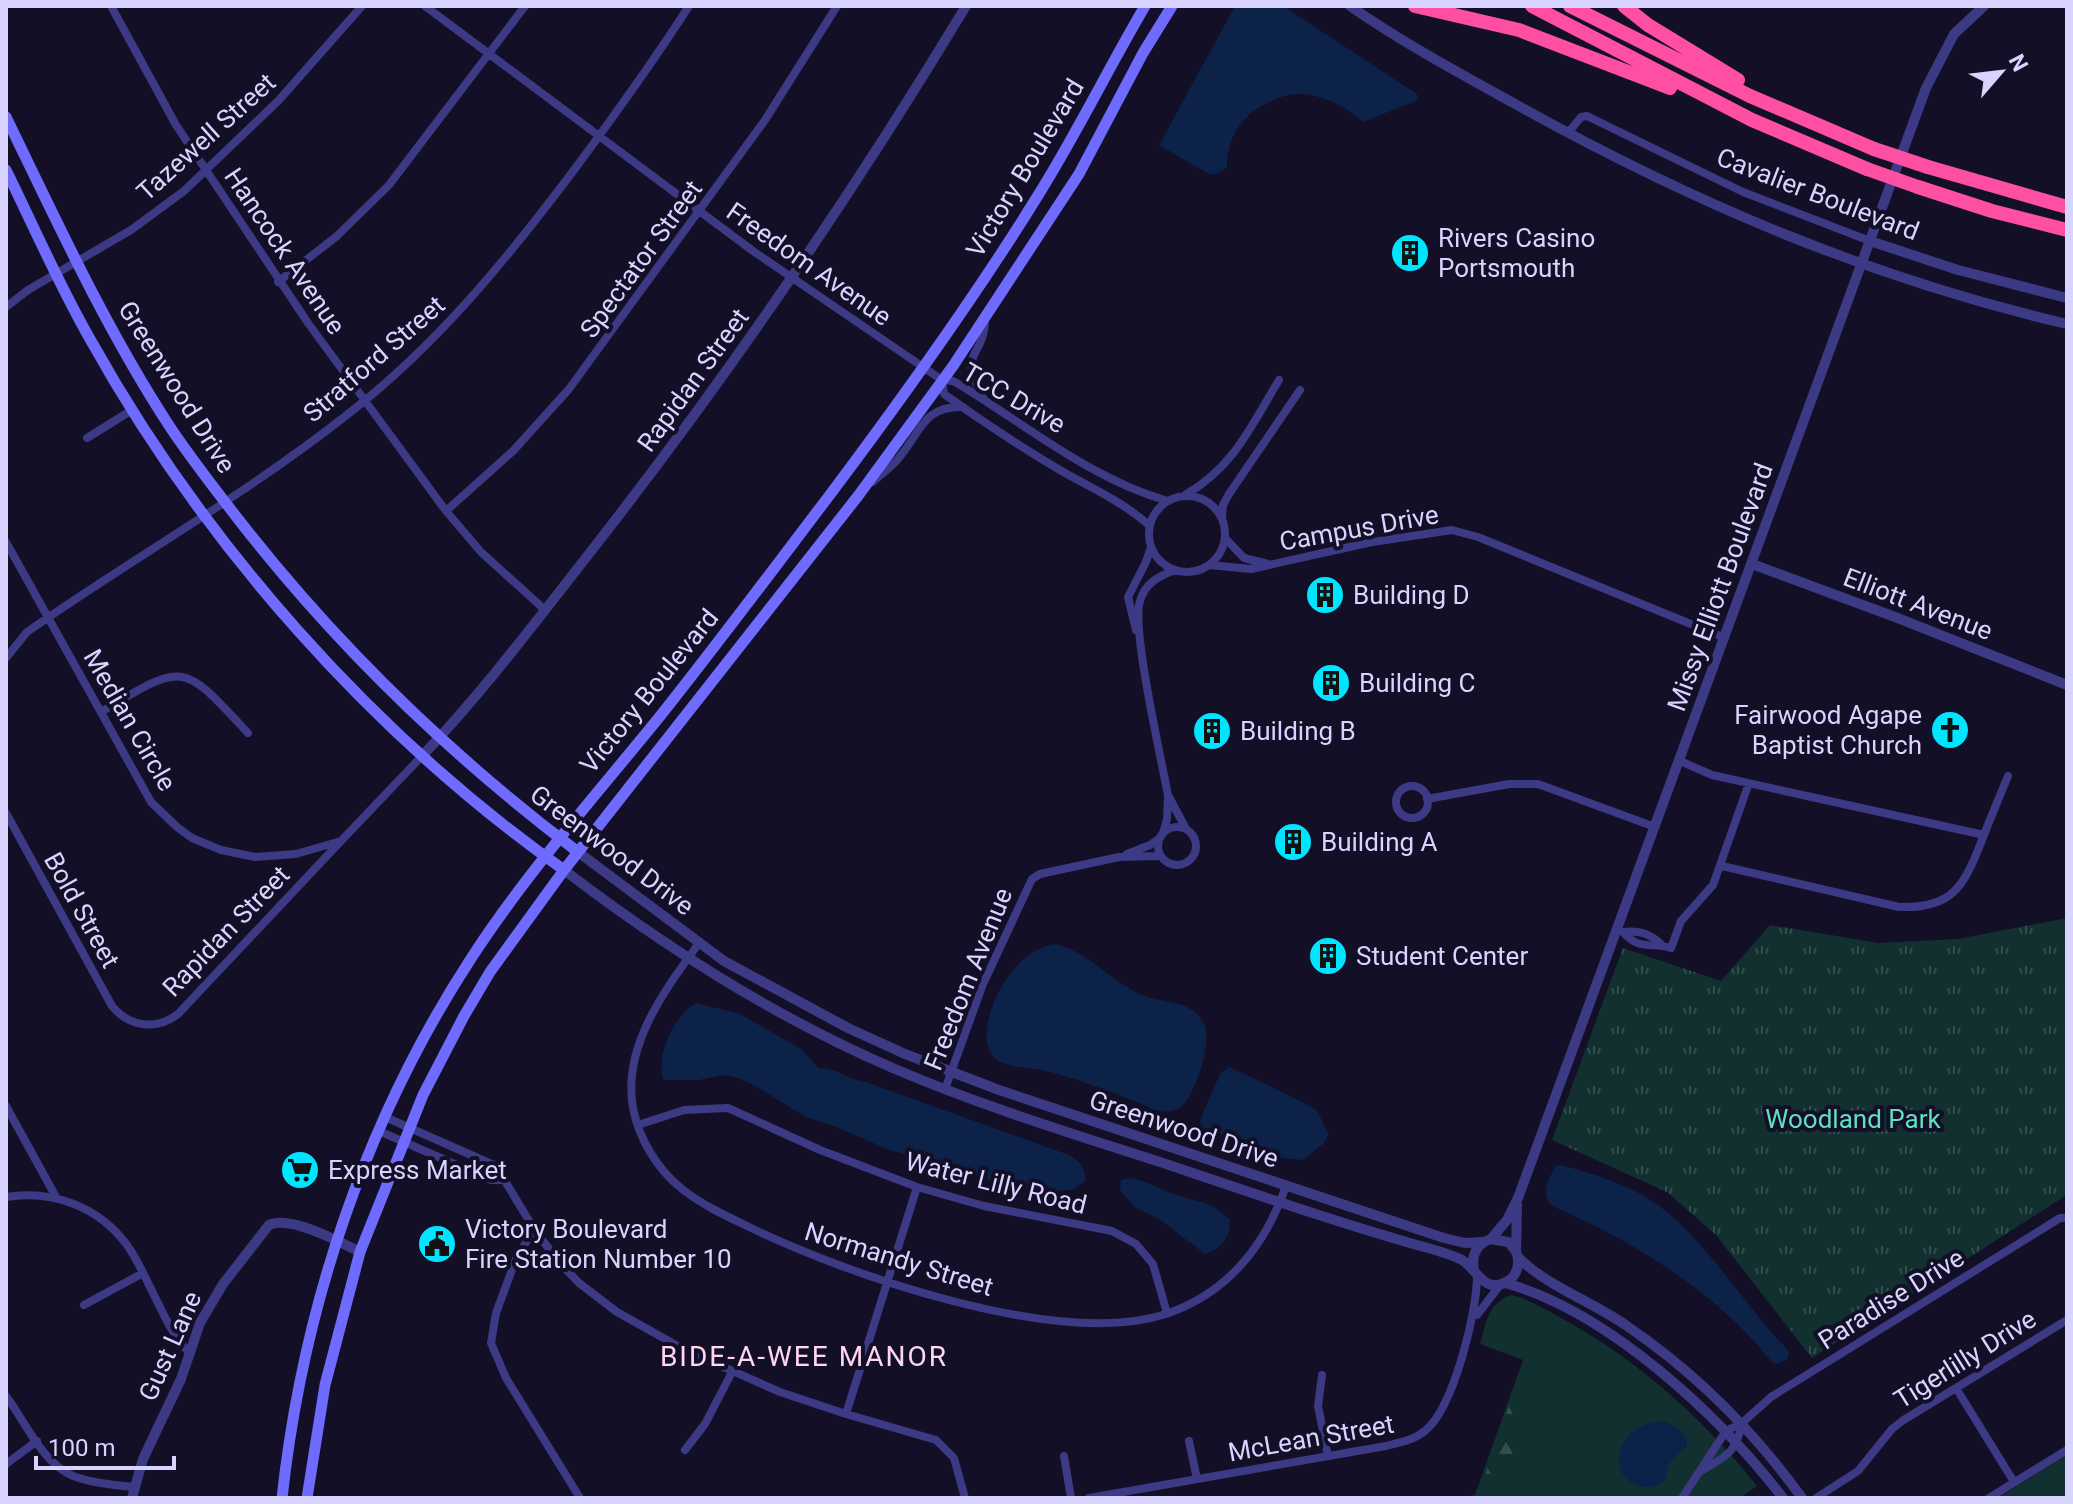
<svg xmlns="http://www.w3.org/2000/svg" width="2073" height="1504" font-family="Roboto,sans-serif">
  <defs>
    <pattern id="forest-firs" width="22" height="20" patternUnits="userSpaceOnUse" patternTransform="scale(2)"><rect width="22" height="20" fill="#12302f"/><path d="M5 1l3.5 6h-7zM16 11l3.5 6h-7z" fill="#344d4e"/></pattern>
    <pattern id="park-tufts" width="24" height="20" patternUnits="userSpaceOnUse" patternTransform="scale(2)"><rect width="24" height="20" fill="#12302f"/><path d="M3 7l-1-3M5 7V3M7 7l1-3M15 17l-1-3M17 17v-4M19 17l1-3" fill="none" stroke="#344d4e"/></pattern>
  </defs>
  <rect width="100%" height="100%" fill="#130f26"/>
  <path fill="#12302f" d="M1511 1295C1529 1299 1544 1309 1561 1318 1637 1359 1703 1418 1757 1486L1740 1498H1457L1475 1495 1523 1360 1480 1344C1487 1321 1487 1304 1511 1295Z
    M2067 1455V1498H1998Z"/>
  <path fill="url(#forest-firs)" d="M1509 1405 1517 1407C1515 1444 1515 1478 1478 1496Z"/>
  <path fill="url(#park-tufts)" d="M2067 918V1195L1812 1358 1716 1235 1667 1192 1552 1140 1623 948 1721 981 1770 925 1879 943 1958 939Z"/>
  <path fill="#0c2248" d="M1235 6H1283L1417 94 1418 100 1363 122C1346 106 1325 96 1302 94 1291 93 1281 97 1272 101 1243 113 1227 136 1227 168L1214 175 1207 173 1159 145Z
    M1053 944C1085 949 1108 978 1136 992 1159 1005 1191 997 1204 1024 1213 1042 1196 1090 1184 1104 1177 1112 1165 1113 1156 1110 1150 1109 1145 1105 1139 1103 1108 1091 1074 1077 1042 1070 1028 1067 1006 1068 995 1058 979 1044 989 1012 997 995 1010 971 1025 951 1053 944Z
    M696 1003 740 1014 801 1049 819 1068C841 1069 844 1079 866 1082L1069 1155C1080 1162 1086 1167 1085 1181L1074 1189 1052 1192 987 1179 887 1149 834 1126 806 1117 757 1087 739 1078 724 1075 699 1080H664C654 1058 675 1013 696 1003Z
    M1229 1067C1239 1071 1314 1107 1317 1111 1322 1118 1323 1127 1329 1134L1323 1144 1303 1160 1281 1158 1201 1127 1200 1120 1220 1074Z
    M1561 1165C1595 1174 1636 1187 1663 1209 1710 1246 1744 1305 1786 1348L1789 1353 1787 1359 1776 1364 1771 1361C1716 1292 1632 1240 1552 1206 1540 1194 1548 1179 1556 1166Z
    M1130 1178C1147 1181 1158 1188 1173 1194 1199 1203 1208 1199 1230 1220 1230 1237 1222 1249 1205 1254L1159 1219 1136 1208 1120 1191 1121 1180Z
    M1663 1421C1673 1424 1680 1429 1687 1438V1447C1681 1452 1673 1456 1669 1465 1667 1470 1667 1478 1663 1482 1659 1487 1651 1488 1645 1487 1604 1482 1612 1424 1663 1421Z"/>
  <g fill="none" stroke-linecap="round" stroke-linejoin="round">
    <path stroke="#3d3a85" stroke-width="8" d="M111 6 176 125 308 323 446 511 481 552 545 610
      M425 6 753 251 942 380 953 381 960 385C1028 426 1091 479 1168 501
      M1568 133 1581 117 1587 116 1743 192 1870 241
      M278 282 337 236 389 185 525 6
      M6 307 28 290 131 230 184 191 279 100 362 6
      M942 381 944 394C983 422 1024 449 1065 473 1096 490 1124 503 1150 526
      M984 399C955 350 985 359 985 319
      M87 438 132 410
      M873 482C881 474 890 468 897 460 920 435 922 405 963 407
      M1185 495C1234 467 1251 426 1279 380
      M1149 534a38 38 0 1 1 76 0a38 38 0 1 1-76 0Z
      M446 511 513 451 569 389 765 120 837 6
      M1222 517 1223 505 1229 494 1300 390
      M1225 538 1244 558 1268 564
      M6 542 151 802 177 827 192 838 221 850 255 857 296 854 341 841 422 756
      M1210 565 1251 569 1372 542 1452 530 1478 537 1725 638
      M1136 630 1128 597 1146 562 1151 547
      M6 658 27 632C133 558 247 494 348 414 437 345 507 259 574 170 614 116 653 62 689 6
      M101 712C185 662 181 661 248 733
      M1680 761 1712 775 1984 835
      M1396 802a16 16 0 1 1 32 0a16 16 0 1 1-32 0Z
      M1169 797 1185 827
      M1427 799 1509 784H1538L1655 827
      M6 813 112 1006C130 1028 157 1030 178 1014L340 842
      M1158 846a19 19 0 1 1 38 0a19 19 0 1 1-38 0Z
      M1163 833 1167 819 1168 796C1162 761 1131 628 1140 601 1145 583 1159 576 1175 570
      M1127 854 1150 845 1160 838
      M1722 866 1899 907C1953 909 1964 886 1982 840 1990 819 1999 798 2008 776
      M699 943C665 990 622 1046 633 1108 639 1139 657 1169 682 1189 701 1204 724 1215 745 1225 844 1274 1059 1349 1166 1314 1228 1293 1265 1246 1286 1186
      M1663 946C1651 934 1640 930 1623 932 1639 951 1652 942 1671 948L1681 921 1713 885 1749 783
      M945 1089 983 984 1032 879 1040 874 1119 857 1160 856
      M6 1106 56 1197
      M385 1117 496 1166 534 1229 559 1262 579 1283 617 1312 683 1349 780 1392 846 1414 936 1440 954 1458 965 1498
      M638 1125 684 1110 728 1108 820 1150 917 1187 984 1206 1112 1231 1136 1244 1153 1264 1167 1313
      M379 1131 491 1180H503
      M6 1197C53 1190 98 1206 127 1245 138 1260 145 1278 154 1295 164 1315 173 1337 190 1353
      M534 1229 516 1259 496 1313 491 1343 506 1378 580 1498
      M84 1305 143 1273
      M1477 1315 1500 1285
      M1322 1375 1318 1406 1328 1456
      M1956 1388 2014 1482
      M6 1396C25 1421 42 1463 73 1476 92 1483 114 1485 134 1487
      M846 1414 917 1187
      M1189 1441 1197 1479
      M685 1450 705 1424 732 1372
      M1064 1456 1071 1498
      M6 1464 37 1441
      M1701 1471C1727 1456 1736 1453 1742 1423
      M1089 1498 1386 1446C1401 1442 1415 1440 1426 1430 1454 1406 1477 1312 1477 1276
      M1682 1498 1726 1431 1742 1423 1771 1397 2060 1218H2067
      M1816 1498 1858 1471 1892 1429 1902 1421 2067 1320
      M1989 1498 2067 1450"/>
    <path stroke="#3d3a85" stroke-width="10" d="M1350 6C1403 43 1461 74 1517 105 1693 203 1870 278 2067 324
      M1870 241 1958 270 2067 298
      M1752 564 1895 617 2067 685
      M422 756C484 691 537 620 592 550 728 376 852 195 966 6
      M578 852 724 961 848 1028 905 1054 999 1090 1444 1238 1465 1243 1483 1242
      M564 870C666 948 776 1018 895 1069 984 1107 1077 1135 1169 1165 1249 1192 1329 1220 1410 1243 1427 1248 1446 1252 1462 1260 1477 1269 1484 1294 1506 1282 1513 1279 1518 1271 1518 1263 1519 1254 1514 1248 1508 1242L1491 1239C1476 1244 1471 1255 1474 1270
      M1491 1239 1507 1220 1518 1198 1926 88 1954 34 1984 6
      M1516 1251 1517 1205
      M1518 1257C1545 1285 1593 1302 1627 1326 1696 1373 1753 1430 1802 1498
      M1505 1283C1608 1311 1719 1415 1783 1498
      M132 1498 143 1459 181 1379 200 1323 223 1284 269 1225C290 1215 340 1242 360 1252"/>
    <path stroke="#6f6bff" stroke-width="11" d="M6 117C57 222 106 329 170 427 192 460 217 492 242 524 340 649 451 756 578 852
      M6 170C34 227 59 285 90 339 204 544 372 734 564 870
      M282 1498C303 1306 366 1119 472 957 528 871 597 794 661 715 719 642 775 567 832 492 904 396 974 299 1037 197 1076 135 1108 69 1145 6
      M307 1498 325 1385 360 1252 423 1095 464 1016 490 972 564 870 858 496 953 366 1079 174 1143 53 1172 6"/>
    <path stroke="#ff4fa3" stroke-width="14" d="M1415 6 1519 30 1670 88
      M1532 6 1752 120 1867 169
      M1570 6 1750 96 1874 149
      M1624 6 1648 25 1738 80
      M1928 167 2067 207
      M1918 187 1992 211 2067 230"/>
    <path stroke="#ff4fa3" stroke-width="14" d="M1874 149 1928 167
      M1867 169 1918 187"/>
  </g>
  <defs>
    <g id="building-disc" transform="scale(2)"><circle r="9.5" fill="#00e5ff" stroke="#130f26"/><path d="M-4-6H4V6H1V3H-1V6H-4ZM-2.5-4.3h1.7v1.8h-1.7ZM.8-4.3h1.7v1.8H.8ZM-2.5-1h1.7V.8h-1.7ZM.8-1h1.7V.8H.8Z" fill="#111"/></g>
    <g id="church-disc" transform="scale(2)"><circle r="9.5" fill="#00e5ff" stroke="#130f26"/><path d="M-1.2-6h2.4v3.5h3.3v2.4h-3.3V6h-2.4V-.1h-3.3v-2.4h3.3Z" fill="#111"/></g>
    <g id="supermarket-disc" transform="scale(2)"><circle r="9.5" fill="#00e5ff" stroke="#130f26"/><path d="M-6-5.5h2.5l.6 2H6L4.5 2H-2.5L-4.4-4H-6ZM-1.5 3.2a1.3 1.3 0 1 0 .1 0ZM3 3.2a1.3 1.3 0 1 0 .1 0Z" fill="#111"/></g>
    <g id="civic-disc" transform="scale(2)"><circle r="9.5" fill="#00e5ff" stroke="#130f26"/><path d="M-.6-6.5H3V-4.5H.6V-3L4-1V1h2V6H-6V1h2V-1L-.6-3ZM-1.2 2.5V6h2.4V2.5Z" fill="#111"/></g>
  </defs>
  <g fill-rule="evenodd">
    <use href="#building-disc" x="1410" y="253"/>
    <use href="#building-disc" x="1325" y="595"/>
    <use href="#building-disc" x="1331" y="683"/>
    <use href="#church-disc" x="1950" y="730"/>
    <use href="#building-disc" x="1212" y="731"/>
    <use href="#building-disc" x="1293" y="842"/>
    <use href="#building-disc" x="1328" y="956"/>
    <use href="#supermarket-disc" x="300" y="1170"/>
    <use href="#civic-disc" x="437" y="1244"/>
  </g>
  <g text-anchor="middle" stroke-width="8" stroke-linejoin="round" paint-order="stroke">
    <g font-size="26" fill="#d9d4ff" stroke="#130f26">
      <text transform="translate(206 137) rotate(-42)" y="9">Tazewell Street</text>
      <text transform="translate(1025 168) rotate(-59)" y="9">Victory Boulevard</text>
      <text transform="translate(1818 194) rotate(21)" y="9">Cavalier Boulevard</text>
      <text transform="translate(285 251) rotate(56)" y="9">Hancock Avenue</text>
      <text transform="translate(641 259) rotate(-54)" y="9">Spectator Street</text>
      <text transform="translate(809 264) rotate(35)" y="9">Freedom Avenue</text>
      <text transform="translate(374 359) rotate(-41)" y="9">Stratford Street</text>
      <text transform="translate(693 380) rotate(-54)" y="9">Rapidan Street</text>
      <text transform="translate(177 387) rotate(58)" y="9">Greenwood Drive</text>
      <text transform="translate(1014 398) rotate(30)" y="9">TCC Drive</text>
      <text transform="translate(1359 528) rotate(-10)" y="9">Campus Drive</text>
      <text transform="translate(1720 587) rotate(-70)" y="9">Missy Elliott Boulevard</text>
      <text transform="translate(1918 604) rotate(21)" y="9">Elliott Avenue</text>
      <text transform="translate(649 691) rotate(-51)" y="9">Victory Boulevard</text>
      <text transform="translate(130 720) rotate(60)" y="9">Median Circle</text>
      <text transform="translate(612 850) rotate(37)" y="9">Greenwood Drive</text>
      <text transform="translate(82 910) rotate(61)" y="9">Bold Street</text>
      <text transform="translate(226 931) rotate(-46)" y="9">Rapidan Street</text>
      <text transform="translate(968 979) rotate(-68)" y="9">Freedom Avenue</text>
      <text transform="translate(1184 1129) rotate(18)" y="9">Greenwood Drive</text>
      <text transform="translate(996 1183) rotate(14)" y="9">Water Lilly Road</text>
      <text transform="translate(899 1259) rotate(17)" y="9">Normandy Street</text>
      <text transform="translate(1891 1299) rotate(-32)" y="9">Paradise Drive</text>
      <text transform="translate(170 1346) rotate(-66)" y="9">Gust Lane</text>
      <text transform="translate(1965 1359) rotate(-32)" y="9">Tigerlilly Drive</text>
      <text transform="translate(1311 1438) rotate(-10)" y="9">McLean Street</text>
    </g>
    <g font-size="26" fill="#d9d4ff" stroke="#130f26" text-anchor="start">
      <text x="1438" y="247">Rivers Casino<tspan x="1438" dy="30">Portsmouth</tspan></text>
      <text x="1353" y="604">Building D</text>
      <text x="1359" y="692">Building C</text>
      <text x="1922" y="724" text-anchor="end">Fairwood Agape<tspan x="1922" dy="30">Baptist Church</tspan></text>
      <text x="1240" y="740">Building B</text>
      <text x="1321" y="851">Building A</text>
      <text x="1356" y="965">Student Center</text>
      <text x="328" y="1179">Express Market</text>
      <text x="465" y="1238">Victory Boulevard<tspan x="465" dy="30">Fire Station Number 10</tspan></text>
    </g>
    <g font-size="26" fill="#5fe0c0" stroke="#130f26">
      <text x="1853" y="1128">Woodland Park</text>
    </g>
    <g font-size="28" letter-spacing="2" fill="#ffd6f0" stroke="#130f26">
      <text x="804" y="1366">BIDE-A-WEE MANOR</text>
    </g>
  </g>
  <rect width="2073" height="1504" fill="none" stroke="#d9d4ff" stroke-width="16"/>
  <g transform="translate(2001 72) rotate(62)" stroke="#130f26" stroke-width="6" paint-order="stroke">
  <path d="M0-6L14 30L0 20L-14 30Z" fill="#d9d4ff"/>
  <text y="-12" font-size="22" font-weight="bold" text-anchor="middle" fill="#d9d4ff">N</text>
  </g>
  <path d="M36 1456v12h138v-12" fill="none" stroke="#d9d4ff" stroke-width="4"/>
  <text x="48" y="1456" font-size="24" fill="#d9d4ff" stroke="#130f26" stroke-width="6" paint-order="stroke">100 m</text>
</svg>
